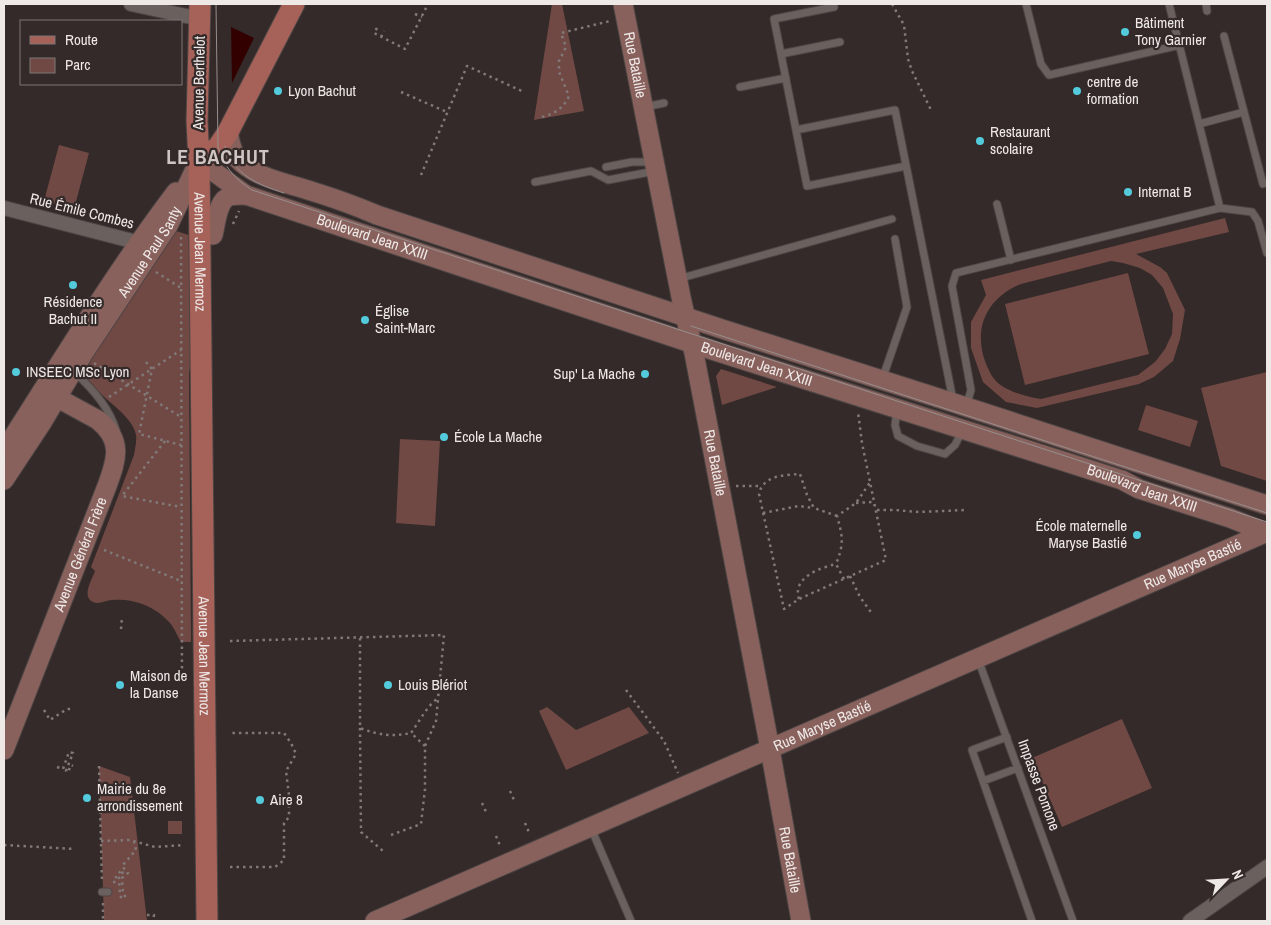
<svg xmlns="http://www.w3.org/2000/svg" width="1271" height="925" font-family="'Archivo Narrow',sans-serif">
  <rect width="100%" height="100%" fill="#332a29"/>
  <path fill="#704944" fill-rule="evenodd" d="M552 4H562L584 111 534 120Z
    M59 145 89 153 74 209 44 201Z
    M1225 218 1229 232 1136 254 1160 267 1167 273 1185 310 1180 339 1173 361 1154 377 1139 384 1037 408 1006 402 983 382 971 348V322L986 295 981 280ZM1111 261 1123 263 1140 268 1152 275 1163 288 1173 314 1172 334 1165 349 1155 362 1138 375 1041 399C1028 397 1013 393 1002 386 993 381 988 369 985 361 973 327 988 297 1021 284Z
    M173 230 192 236V355L189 373 191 642H181C177 635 174 627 169 622 155 606 133 598 112 600 106 600 99 605 93 602 81 596 92 580 95 571L91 567 134 455C135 448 137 441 136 435 132 411 88 393 83 368Z
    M1128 273 1149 354 1025 385 1005 304Z
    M721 369 777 387 722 405 716 376Z
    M1267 372V481L1221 466 1201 388Z
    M1146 405 1198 421 1190 447 1138 430Z
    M400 439 440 441 435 526 396 523Z
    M547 707 576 730 629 707 649 733 566 770 539 711Z
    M1122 719 1152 788 1062 827 1032 758Z
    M99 766 130 777 147 921H104Z
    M168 821H182V834H168Z"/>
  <path fill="#300" d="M231 27 254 38 232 83Z"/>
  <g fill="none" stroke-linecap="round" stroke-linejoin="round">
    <g stroke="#4d4544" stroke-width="9">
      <path id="lane" d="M1026 4 1041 64 1049 75 1180 45
        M1206 4 1207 11
        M1224 36 1263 184
        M781 54 840 42
        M740 87 786 78
        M645 107 664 103
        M1199 124 1244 112
        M796 130 774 19 834 7
        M906 166 807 186 796 130 895 110 953 400
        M606 167 632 162H653
        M535 182 591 171 608 180 655 171
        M997 204 1011 260
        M1220 208 1252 212 1258 221 1267 253
        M678 279 892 219
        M74 372C92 388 109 407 116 430
        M882 380 907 307 895 239
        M966 407 971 390 952 286 956 273 1220 208 1169 4
        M897 410 895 425 898 436 917 446 945 454 955 445 962 431
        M978 659 1073 921
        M1007 737 972 750 983 781 1018 768
        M983 781 1032 921
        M591 828 631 921
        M102 892H108"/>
    </g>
    <g stroke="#4d4544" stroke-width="16">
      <path id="street" d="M131 4 200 19
        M4 208 140 243 146 247
        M1190 921 1267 867"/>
    </g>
    <g stroke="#4d4544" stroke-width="21">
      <g id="secondary">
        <path id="s1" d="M623 4 682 302 694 353 770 749 801 921"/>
        <path d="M228 132C230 141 231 150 237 158 254 178 288 183 311 191 334 198 356 206 377 215L722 329 954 403 1267 505"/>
        <path id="s2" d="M199 161 246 195 715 351 1069 463 1122 480 1139 489 1230 518 1267 533"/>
        <path d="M213 235C216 224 217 200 230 196 235 195 241 195 246 195"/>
        <path d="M4 451C60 364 113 275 176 192"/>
        <path id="s3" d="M4 480 41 424 83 354 168 226 199 161"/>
        <path id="s4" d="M4 750 107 486C117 459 123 440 98 420L43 390"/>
        <path id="s5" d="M375 921 1267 532"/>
      </g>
    </g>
    <g stroke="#4d4544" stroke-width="23">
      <g id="primary">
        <path id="s6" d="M200 4 197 121 199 161 207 921"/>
        <path d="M199 161 218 147 228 132 294 4"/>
      </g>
    </g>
    <path stroke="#817978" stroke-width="2.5" stroke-dasharray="2.5 4" stroke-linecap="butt" d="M892 4 904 25 908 59 912 71 932 112
      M415 14 422 17
      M377 28 374 33 405 49 428 4
      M381 37 384 31
      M401 92 447 112
      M542 117C554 114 564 108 569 96L559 72V61L566 47 561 33 610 21
      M421 175 467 66 524 92
      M233 224 239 211
      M181 237 182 685
      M156 272 181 288
      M146 362 152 369 139 434 181 445
      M94 363 181 417
      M109 397 181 350
      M165 441 122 496 181 507
      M736 486H760
      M856 503 873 502 874 505
      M877 510H895L919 512 966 510
      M763 513 799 506 814 508
      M837 516 814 508 807 495 800 474C785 475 763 475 759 494L784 609 799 599 886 560 862 443 858 412
      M104 550 181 581
      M850 576 860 597 873 615
      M844 579 836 564C844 544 843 537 837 516L856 503 871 481
      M799 599C792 578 819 568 836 564
      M121 629 122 617
      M360 638V728C378 735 392 737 411 733
      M230 641 444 635 436 721 425 746V789L421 824 391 835
      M626 690 664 741 678 773
      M44 710 50 720 67 709H71
      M360 728 361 832 383 851
      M425 746 411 733C419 722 427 706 437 699
      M99 766 102 882
      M57 767 63 769 69 752 73 753 66 771 68 772 71 765 73 766
      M510 791 515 802
      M482 803 487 814
      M525 823 530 835
      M496 836 501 848
      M101 841 130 840 155 847 184 845
      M4 845 74 849
      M230 867H275L284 860V823L289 817V795L286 771 296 754 291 743 284 733H230
      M113 882H116V876L122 870 123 872 119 876 120 896 123 899 125 896 123 893 122 878 128 873 122 866 136 850 134 842
      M103 903V921
      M147 915H154L153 921"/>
    <use href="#lane" stroke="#6a605e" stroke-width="7"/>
    <use href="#street" stroke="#6a605e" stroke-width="14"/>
    <use href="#secondary" stroke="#88615c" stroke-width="19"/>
    <use href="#primary" stroke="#a66159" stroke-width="21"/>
    <path stroke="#968f8e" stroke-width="1" d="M216 4 218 147C224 167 235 179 252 190L1267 522
      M225 146C235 176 257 184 284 193
      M691 326 1267 513"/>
  </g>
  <g fill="#53cbdc" stroke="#332a29" stroke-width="2">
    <circle cx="1125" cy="32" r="5"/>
    <circle cx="278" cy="91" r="5"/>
    <circle cx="1077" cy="91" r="5"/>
    <circle cx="980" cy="141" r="5"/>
    <circle cx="1128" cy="192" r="5"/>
    <circle cx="73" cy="285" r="5"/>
    <circle cx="365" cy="320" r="5"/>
    <circle cx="16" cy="372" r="5"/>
    <circle cx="645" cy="374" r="5"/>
    <circle cx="444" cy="437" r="5"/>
    <circle cx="1137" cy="535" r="5"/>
    <circle cx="120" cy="685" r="5"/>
    <circle cx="388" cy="685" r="5"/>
    <circle cx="87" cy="798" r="5"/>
    <circle cx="260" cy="800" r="5"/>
  </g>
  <g text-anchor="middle" stroke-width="4.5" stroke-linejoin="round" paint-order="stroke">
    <g font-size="15" fill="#eee8e7" stroke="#332a29" text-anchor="start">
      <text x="1135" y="28">Bâtiment<tspan x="1135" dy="17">Tony Garnier</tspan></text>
      <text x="1087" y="87">centre de<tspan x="1087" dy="17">formation</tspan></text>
      <text x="288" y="96">Lyon Bachut</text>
      <text x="990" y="137">Restaurant<tspan x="990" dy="17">scolaire</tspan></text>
      <text x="1138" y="197">Internat B</text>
      <text x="73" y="307" text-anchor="middle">Résidence<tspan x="73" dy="17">Bachut II</tspan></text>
      <text x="375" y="316">Église<tspan x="375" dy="17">Saint-Marc</tspan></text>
      <text x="26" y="377">INSEEC MSc Lyon</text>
      <text x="635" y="379" text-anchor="end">Sup' La Mache</text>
      <text x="454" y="442">École La Mache</text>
      <text x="1127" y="531" text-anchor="end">École maternelle<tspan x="1127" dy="17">Maryse Bastié</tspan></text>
      <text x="130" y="681">Maison de<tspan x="130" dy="17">la Danse</tspan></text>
      <text x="398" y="690">Louis Blériot</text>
      <text x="97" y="794">Mairie du 8e<tspan x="97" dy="17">arrondissement</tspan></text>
      <text x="270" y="805">Aire 8</text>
    </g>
    <g font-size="15" fill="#eee8e7" stroke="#332a29">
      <text dy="5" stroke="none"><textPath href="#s1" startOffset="62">Rue Bataille</textPath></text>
      <text transform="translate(199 83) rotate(-89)" y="5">Avenue Berthelot</text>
      <text transform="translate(82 211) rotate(14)" y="5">Rue Émile Combes</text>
      <text dy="5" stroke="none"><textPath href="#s2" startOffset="191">Boulevard Jean XXIII</textPath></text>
      <text dy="5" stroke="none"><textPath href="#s3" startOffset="271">Avenue Paul Santy</textPath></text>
      <text dy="5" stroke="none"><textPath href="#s6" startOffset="248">Avenue Jean Mermoz</textPath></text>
      <text dy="5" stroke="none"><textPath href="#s2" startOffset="596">Boulevard Jean XXIII</textPath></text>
      <text dy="5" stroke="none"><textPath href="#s1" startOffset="468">Rue Bataille</textPath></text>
      <text dy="5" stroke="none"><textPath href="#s2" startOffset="1001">Boulevard Jean XXIII</textPath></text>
      <text dy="5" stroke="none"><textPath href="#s4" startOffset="210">Avenue Général Frère</textPath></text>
      <text dy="5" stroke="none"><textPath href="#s5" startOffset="892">Rue Maryse Bastié</textPath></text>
      <text dy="5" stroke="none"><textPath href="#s6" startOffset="652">Avenue Jean Mermoz</textPath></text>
      <text dy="5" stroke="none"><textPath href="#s5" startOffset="488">Rue Maryse Bastié</textPath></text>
      <text transform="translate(1039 785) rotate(70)" y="5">Impasse Pomone</text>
      <text dy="5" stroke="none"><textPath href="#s1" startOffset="872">Rue Bataille</textPath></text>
    </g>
    <g font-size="20" font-weight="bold" letter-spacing="1" fill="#d1c5c3" stroke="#332a29">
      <text x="218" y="164">LE BACHUT</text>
    </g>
  </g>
  <rect width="1271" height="925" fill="none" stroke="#eee8e7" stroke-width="10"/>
  <rect x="20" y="20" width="162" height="65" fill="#332a29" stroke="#7e7675"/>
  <rect x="30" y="36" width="25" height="8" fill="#a66159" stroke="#7e7675"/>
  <text x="65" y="45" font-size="15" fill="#eee8e7">Route</text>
  <rect x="30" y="58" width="25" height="15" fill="#704944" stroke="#7e7675"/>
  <text x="65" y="70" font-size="15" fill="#eee8e7">Parc</text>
  <g transform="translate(1226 880) rotate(65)" stroke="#332a29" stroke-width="4" paint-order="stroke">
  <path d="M0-4L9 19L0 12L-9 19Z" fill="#eee8e7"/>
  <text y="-8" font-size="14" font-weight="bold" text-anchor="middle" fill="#eee8e7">N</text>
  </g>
</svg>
